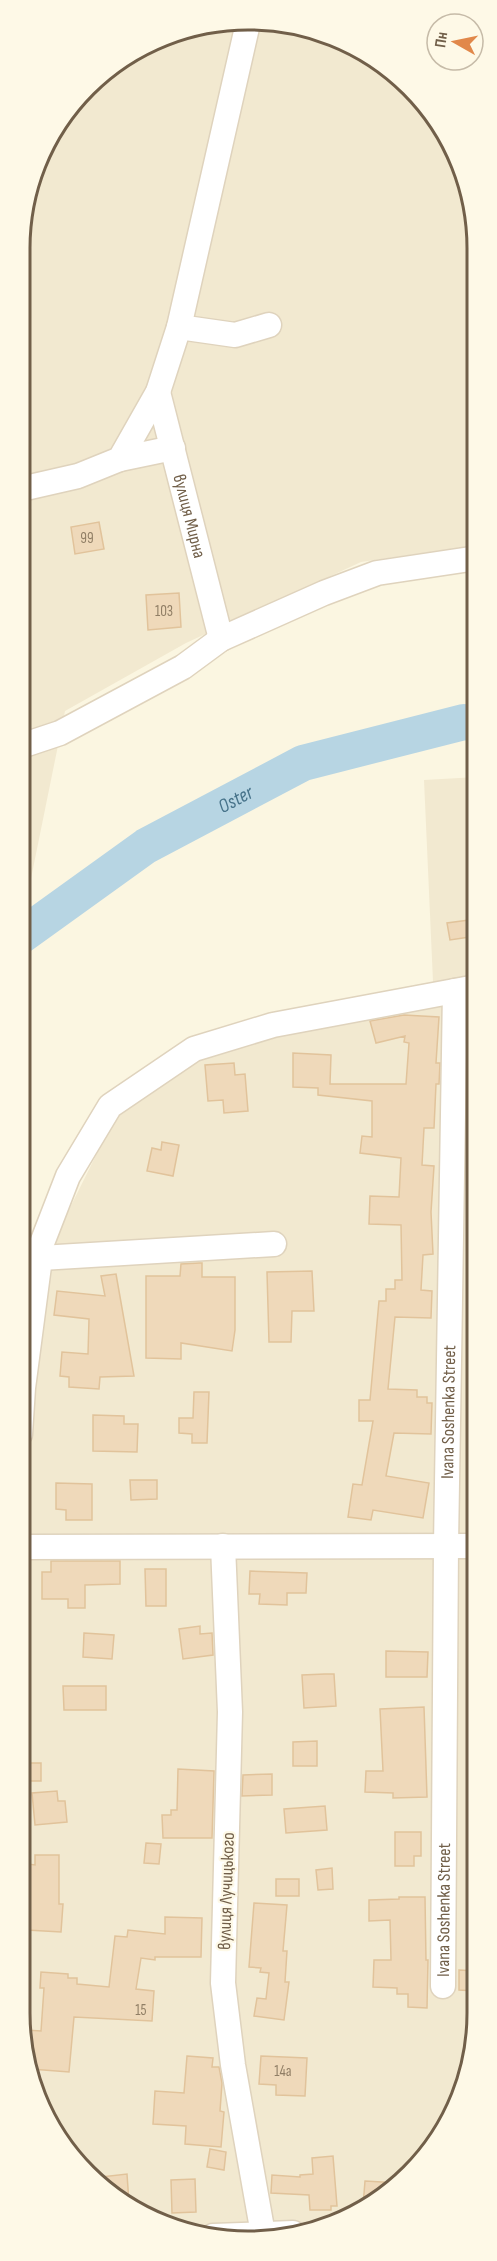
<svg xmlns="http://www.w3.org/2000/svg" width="497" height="2261" font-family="'Sofia Sans Condensed',sans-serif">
  <rect width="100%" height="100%" fill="#fbf6e1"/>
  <path fill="#f2e9d0" d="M278 21 349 43 411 87 454 148 477 233V545L361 562 186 643 65 711 25 908 21 911V219L50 134 109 67 189 27Z
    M477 777 476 2042 454 2114 399 2185 322 2229 199 2233 161 2224 86 2174 37 2100 20 2012V1531L50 1248 116 1115 203 1053 434 1004 424 780Z"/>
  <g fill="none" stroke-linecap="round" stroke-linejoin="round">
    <path stroke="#b7d5e3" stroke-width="36" id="s1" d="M21 936 146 846 303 763 464 722 477 724"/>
  </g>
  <path fill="#efd9ba" stroke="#e1c39b" stroke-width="1.5" d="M99 522 104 549 75 554 71 527Z
    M179 593 181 627 148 630 146 595Z
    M476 919V936L450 940 447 923Z
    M404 1015 439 1017 436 1063H440L439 1084H436L434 1128H424L422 1165 434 1166 431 1212 433 1254 423 1255 421 1290 432 1291 431 1318 395 1317 388 1389 417 1390V1397H427V1403H432L431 1434 394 1433 386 1476 429 1483 423 1518 373 1510 371 1520 348 1517 353 1484 362 1485 373 1421H359V1400H370L379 1301H386V1289H395V1280H402L401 1225 369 1224 370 1196 399 1197 401 1158 360 1153 362 1136 372 1137V1101L318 1095V1088L293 1087V1053L331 1055 330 1084H406L409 1043 404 1042 405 1036 376 1043 370 1021Z
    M234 1063 235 1075 245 1074 248 1111 224 1113 223 1100 208 1101 205 1065Z
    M162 1142 179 1145 173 1176 147 1171 152 1148 161 1150Z
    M200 1263H202V1277H235V1330L232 1351 181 1343V1359L146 1358V1276H180L181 1264Z
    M312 1271 314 1311H292L291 1342H269L267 1272Z
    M116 1274 134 1376 100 1377 99 1389 69 1387V1377L60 1376 62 1352 88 1354 89 1319 54 1315 57 1291 105 1296 101 1276Z
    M194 1392H209L207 1443H192V1434L179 1433V1418H193Z
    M93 1415 124 1416V1424H138L137 1452 93 1451Z
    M130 1480H157V1499L131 1500Z
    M56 1483 92 1484V1520H66V1510L56 1509Z
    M51 1561H120V1584L85 1585V1608H68V1599H42V1572H51Z
    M145 1569H166V1606H146Z
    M250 1571 307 1573 306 1593H287V1605L259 1604 260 1594H249Z
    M200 1626V1634L212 1633 213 1655 183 1659 179 1629Z
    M84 1633 114 1635 112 1659 83 1657Z
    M386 1651 428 1652 427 1677H386Z
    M325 1674H334L336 1706 304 1708 302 1675Z
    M63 1686H106V1710H64Z
    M424 1707 427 1797 393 1798V1793L365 1792 366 1771H383L380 1709Z
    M317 1741V1766H293V1742Z
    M20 1763H41V1781H20Z
    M178 1769 214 1771 212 1838H163L162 1815H171V1810H177Z
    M272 1774V1795L242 1796 243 1775Z
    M57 1791 58 1801H65L67 1822 35 1825 32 1793Z
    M325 1806 327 1830 286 1833 284 1809Z
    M395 1832H421V1856H414V1866H395Z
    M146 1843 161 1844 159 1864 144 1863Z
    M35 1855H59V1904H63L61 1932 27 1930 29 1887 28 1864 35 1865Z
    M332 1868 333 1889 318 1890 316 1870Z
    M276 1879H299V1896H276Z
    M399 1897H425L426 1960H428L427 2008 408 2007V1994H397V1988L373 1987 374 1960H391L390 1920 369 1921V1900L399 1899Z
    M254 1903 287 1905 283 1951H287L285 1982H289L284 2020 254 2016 257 1998 266 1999 269 1973 260 1972 261 1968 249 1967Z
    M165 1917 202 1918 201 1957H155V1960L141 1958 136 1989 154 1991 152 2021 74 2017 69 2072 31 2069 25 2041 26 2030 41 2031 44 1988H40L41 1972 68 1974V1978H77V1984L109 1987 115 1936 127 1937 128 1930 165 1934Z
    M459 1970 476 1971V1991L459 1990Z
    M187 2056 213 2058 212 2067H219L222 2083 220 2111 224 2112 221 2147 185 2144 186 2126 153 2124 155 2091 184 2093Z
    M261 2056 307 2058 305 2096 276 2095V2085L259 2084Z
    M210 2149 226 2152 224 2170 207 2167Z
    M333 2156 337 2206H331V2210H310L309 2195 271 2193 272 2175 300 2177V2175L313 2174 312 2158Z
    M127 2174 129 2203 92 2178Z
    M195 2179 196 2212 172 2213 171 2180Z
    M365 2181 400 2183 363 2206Z"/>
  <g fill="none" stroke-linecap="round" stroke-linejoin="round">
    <g stroke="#dfd3bd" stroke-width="27">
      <g id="minor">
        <path d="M179 327 235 335 269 325"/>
        <path id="s2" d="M158 392 221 639"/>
        <path d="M120 459 173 448"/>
        <path d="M21 489 78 476 120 459 158 392 179 327 248 23"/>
        <path d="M21 746 60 733 183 667 221 639 324 593 377 573 477 558"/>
        <path d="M41 1258 274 1244"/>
        <path d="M20 1434 23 1388 42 1243 68 1176 110 1106 194 1049 273 1025 476 987"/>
        <path d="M223 1546 230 1712 223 1983 233 2065 263 2234"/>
        <path d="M20 1547 476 1546"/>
        <path id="s3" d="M443 1986 446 1545 455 991"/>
        <path d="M213 2236 293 2233"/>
      </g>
    </g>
    <use href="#minor" stroke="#fff" stroke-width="24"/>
  </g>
  <g text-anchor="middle" stroke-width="4.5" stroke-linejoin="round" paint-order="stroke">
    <g font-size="15" fill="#907e65">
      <text x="87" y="543">99</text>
      <text x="164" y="616">103</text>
      <text x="141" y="2015">15</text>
      <text x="283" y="2076">14а</text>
    </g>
    <g font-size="18" fill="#715f49" stroke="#fef9e7">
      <text dy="6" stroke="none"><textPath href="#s2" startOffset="128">вулиця Мирна</textPath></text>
      <text dy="6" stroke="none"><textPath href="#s3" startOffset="574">Ivana Soshenka Street</textPath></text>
      <text transform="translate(226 1891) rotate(-88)" y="6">вулиця Лучицького</text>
      <text dy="6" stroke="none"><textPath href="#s3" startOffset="76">Ivana Soshenka Street</textPath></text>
    </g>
    <g font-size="20" font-style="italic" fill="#47738a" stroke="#fef9e7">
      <text dy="7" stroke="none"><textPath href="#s1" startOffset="255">Oster</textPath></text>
    </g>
  </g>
  <path d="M0 0H497V2261H0ZM248 30H249A218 218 0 0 1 467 248V2013A218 218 0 0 1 249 2231H248A218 218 0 0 1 30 2013V248A218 218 0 0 1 248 30Z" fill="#fef9e7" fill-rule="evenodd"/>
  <path fill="none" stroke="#715f49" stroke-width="3" d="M248 30H249A218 218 0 0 1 467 248V2013A218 218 0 0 1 249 2231H248A218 218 0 0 1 30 2013V248A218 218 0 0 1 248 30Z"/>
  <g transform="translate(455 42) rotate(279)"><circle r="28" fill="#fef9e7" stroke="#c6bba8" stroke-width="1.5"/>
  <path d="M0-4.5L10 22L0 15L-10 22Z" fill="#e1884a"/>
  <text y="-9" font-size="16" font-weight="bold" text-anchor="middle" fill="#715f49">Пн</text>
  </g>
</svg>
